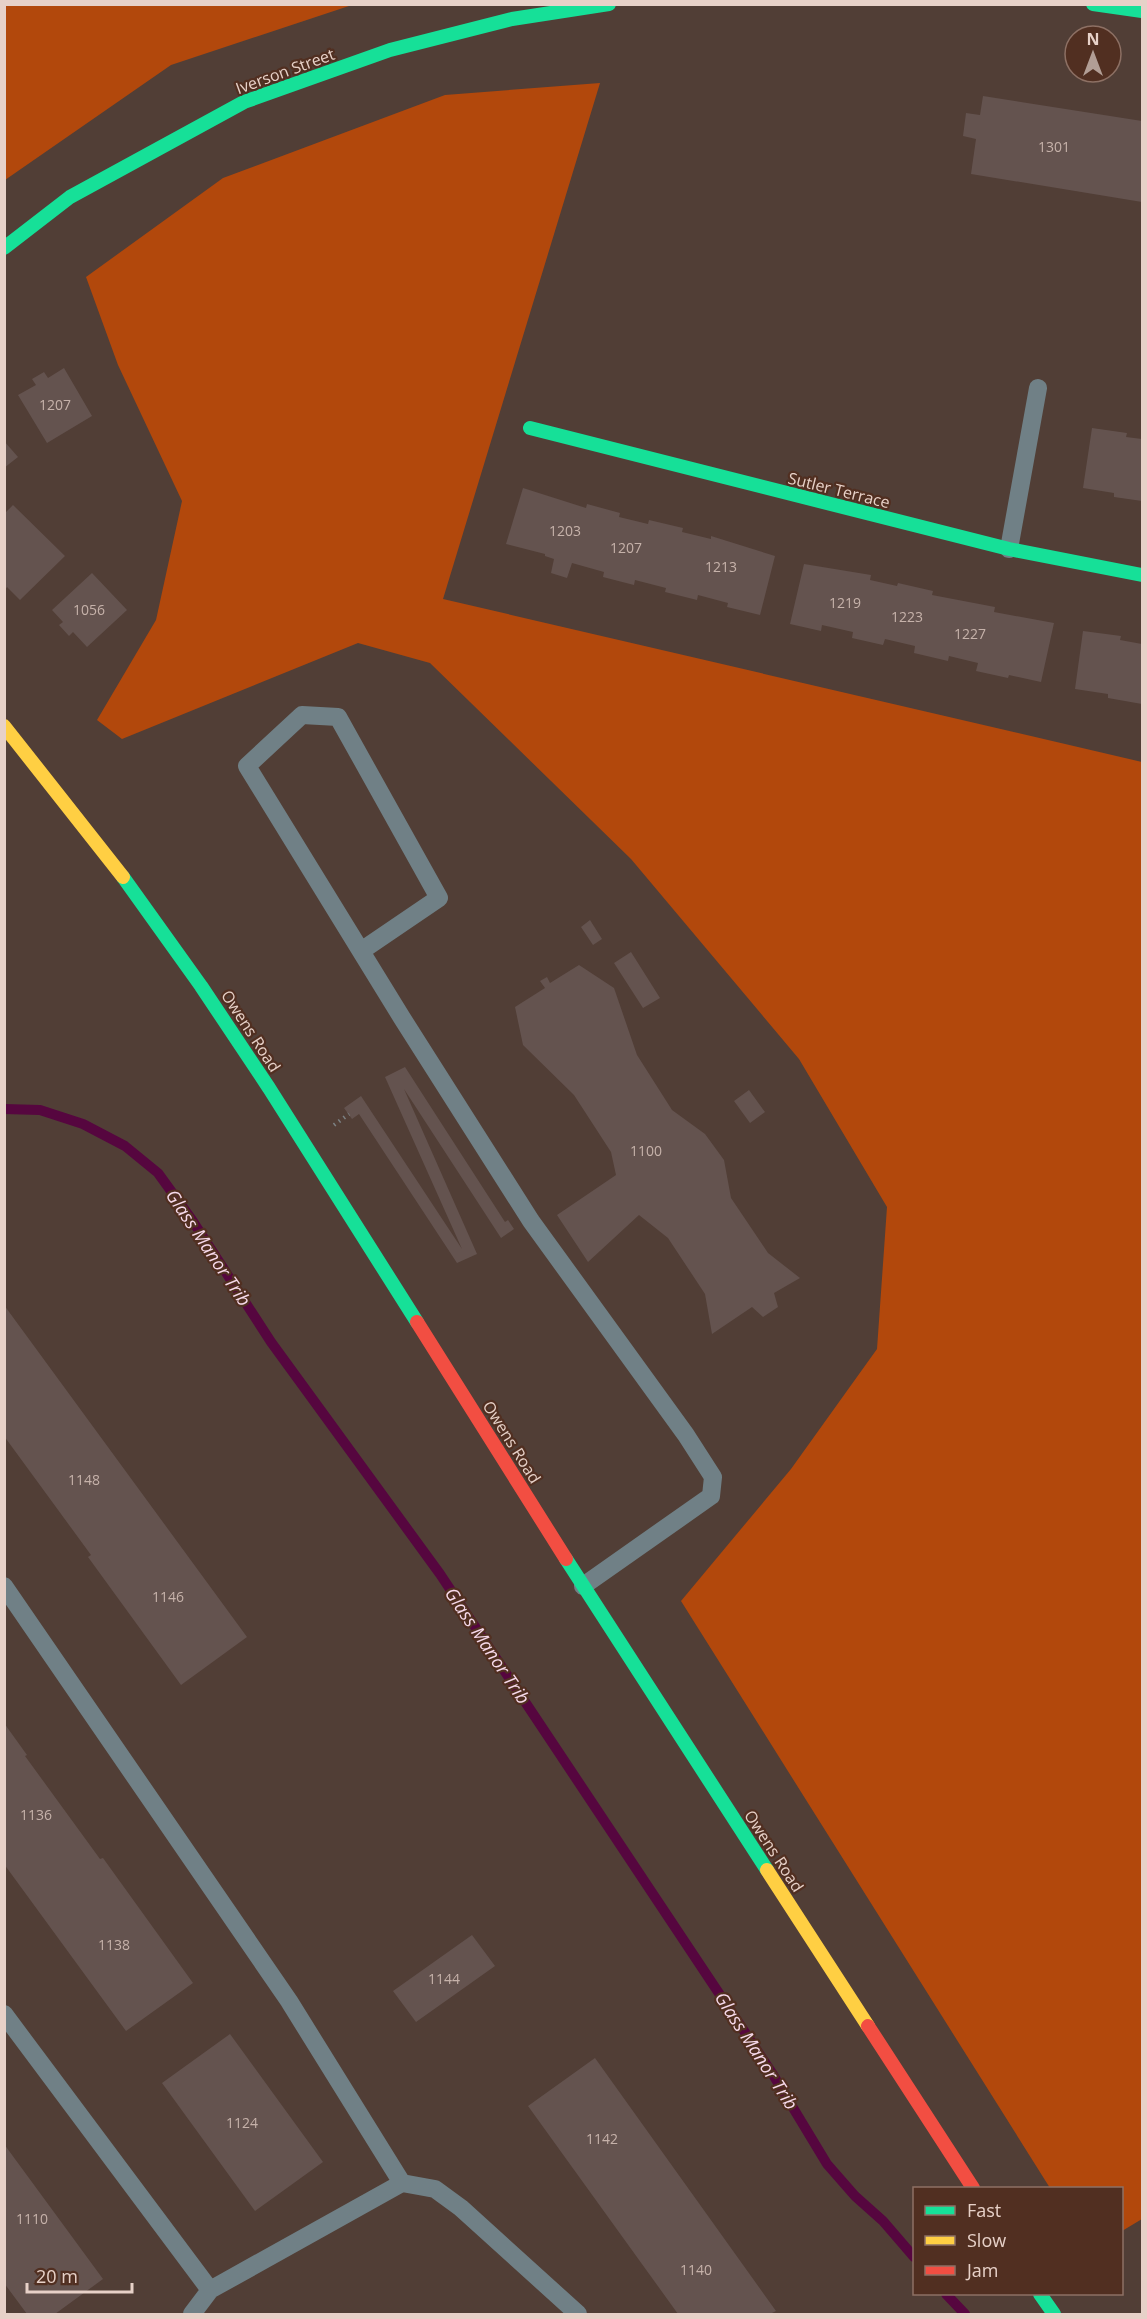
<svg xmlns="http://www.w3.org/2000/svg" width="1147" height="2319" font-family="'Open Sans',sans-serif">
  <rect width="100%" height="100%" fill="#513e36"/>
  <path fill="#b2480c" d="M5 4H352V5L171 65 5 180Z
    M600 83 443 599 1142 762V2219L1122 2231V2188H1050L681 1601 791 1469 877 1349 887 1207 799 1059 631 859 430 663 358 643 122 739 97 720 156 620 182 501 118 365 86 277 223 178 445 95Z"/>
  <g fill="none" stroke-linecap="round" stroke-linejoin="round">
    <path stroke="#56063f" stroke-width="10" d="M4 1109 40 1110 83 1124 125 1146 158 1173 192 1220 271 1342 440 1574 772 2073 827 2164 855 2196 883 2221 914 2257
      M946 2294 965 2314"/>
  </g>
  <path fill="#64534f" d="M983 96 1142 121V202L971 174 976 139 963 136 966 113 980 115Z
    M64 368 92 416 47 443 18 395 36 385 32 379 44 372 48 378Z
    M1092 428 1127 433 1126 437 1142 439V501L1114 497V493L1083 488Z
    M4 441 18 457 4 468Z
    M523 488 586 508 587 504 620 513 619 517 648 524 649 520 683 528 682 532 711 539V536L775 556 760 615 727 607 728 603 698 595 697 600 665 592 666 588 635 580 634 585 603 577 604 572 572 563 567 578 551 573 554 559 545 556V554L506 544Z
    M13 505 65 556 20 600 7 587 5 590V513Z
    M804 564 871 575 870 580 897 586 898 583 933 591 932 595 995 607 994 612 1054 623 1041 682 1009 675 1008 678 976 671 978 663 949 656 948 661 914 653 915 646 885 639 883 645 852 638 853 632 822 625 821 631 790 624Z
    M92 573 127 610 87 647 73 632 69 636 59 625 63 622 52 610Z
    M1083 631 1121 636 1120 640 1142 644V704L1108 698V694L1075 689Z
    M590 920 602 939 593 945 581 927Z
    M631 952 660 998 643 1008 614 963Z
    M579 965 614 988 637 1055 672 1110 705 1134 724 1160 731 1198 768 1253 800 1278 774 1293 778 1307 763 1317 752 1307 712 1334 705 1294 668 1238 639 1215 588 1262 557 1215 616 1175 611 1152 574 1095 523 1045 515 1007 545 988 540 981 547 977 550 983Z
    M405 1067 505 1222 508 1220 514 1229 501 1238 404 1089 477 1254 457 1263 359 1114 352 1119 344 1108 361 1096 462 1249 385 1077Z
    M749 1090 765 1112 750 1123 734 1101Z
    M4 1305 247 1637 181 1685 88 1557 91 1555 4 1436Z
    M4 1723 27 1755 25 1756 100 1859 103 1858 193 1983 126 2031 4 1864Z
    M472 1935 495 1966 416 2022 393 1991Z
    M230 2034 323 2162 255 2211 162 2083Z
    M595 2058 776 2311 770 2314H678L528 2106Z
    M4 2144 103 2279 55 2314H27L4 2283Z"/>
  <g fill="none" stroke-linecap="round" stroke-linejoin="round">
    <path stroke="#7c8284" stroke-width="4" stroke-dasharray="1.5 4.5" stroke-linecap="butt" d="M334 1125 349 1114"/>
    <path stroke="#708086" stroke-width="18" d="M1009 549 1038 388
      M361 951 439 898 338 717 302 715 247 766 402 1018 531 1221 686 1435 713 1477 711 1496 583 1586
      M4 1586 289 2001 402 2183 435 2189 461 2208 578 2314
      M4 2014 210 2290
      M192 2314 210 2290 402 2183"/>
    <path stroke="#16e098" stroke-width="14" d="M1093 4 1142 11
      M4 248 70 197 244 102 390 50 512 19 609 4
      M530 428 1009 549 1142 575
      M123 877 201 986 269 1088 417 1322
      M566 1559 767 1870
      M1040 2294 1054 2314"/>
    <path stroke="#ffcf43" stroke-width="14" d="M4 726 123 877
      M767 1870 868 2026"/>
    <path stroke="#f24e42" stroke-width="14" d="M417 1322 566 1559
      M868 2026 973 2188"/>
  </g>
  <g text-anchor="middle" stroke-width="4.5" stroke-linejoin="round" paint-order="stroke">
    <g font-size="14" fill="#c6b2aa">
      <text x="1054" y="152">1301</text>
      <text x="55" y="410">1207</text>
      <text x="565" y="536">1203</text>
      <text x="626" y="553">1207</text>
      <text x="721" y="572">1213</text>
      <text x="845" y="608">1219</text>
      <text x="89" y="615">1056</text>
      <text x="907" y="622">1223</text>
      <text x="970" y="639">1227</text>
      <text x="646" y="1156">1100</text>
      <text x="84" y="1485">1148</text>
      <text x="168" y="1602">1146</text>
      <text x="36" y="1820">1136</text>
      <text x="114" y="1950">1138</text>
      <text x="444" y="1984">1144</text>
      <text x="242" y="2128">1124</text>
      <text x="602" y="2144">1142</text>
      <text x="32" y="2224">1110</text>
      <text x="696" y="2275">1140</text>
    </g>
    <g font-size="16" fill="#e7d1c8" stroke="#512f21">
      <text transform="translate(285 71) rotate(-20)" y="6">Iverson Street</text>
      <text transform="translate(839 490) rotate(14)" y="6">Sutler Terrace</text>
      <text transform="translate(251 1031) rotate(57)" y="6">Owens Road</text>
      <text transform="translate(512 1442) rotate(58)" y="6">Owens Road</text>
      <text transform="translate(774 1851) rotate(57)" y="6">Owens Road</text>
    </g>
    <g font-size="18" font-style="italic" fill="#f7daeb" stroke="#512f21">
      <text transform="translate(208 1248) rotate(56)" y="6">Glass Manor Trib</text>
      <text transform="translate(487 1646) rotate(56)" y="6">Glass Manor Trib</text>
      <text transform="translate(756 2051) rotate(57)" y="6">Glass Manor Trib</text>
    </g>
  </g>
  <rect width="1147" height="2319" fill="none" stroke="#e7d1c8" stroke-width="12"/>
  <rect x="913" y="2187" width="210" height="108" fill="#512f21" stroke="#8d7064" stroke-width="1.5"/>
  <rect x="925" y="2206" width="30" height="9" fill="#16e098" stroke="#8d7064" stroke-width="1.5"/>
  <text x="967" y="2217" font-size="18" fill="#e7d1c8">Fast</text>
  <rect x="925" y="2236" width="30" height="9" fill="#ffcf43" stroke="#8d7064" stroke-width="1.5"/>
  <text x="967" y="2247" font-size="18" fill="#e7d1c8">Slow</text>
  <rect x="925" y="2266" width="30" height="9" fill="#f24e42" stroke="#8d7064" stroke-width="1.5"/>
  <text x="967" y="2277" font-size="18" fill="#e7d1c8">Jam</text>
  <g transform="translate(1093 54)"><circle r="28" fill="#512f21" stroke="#8d7064" stroke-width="1.5"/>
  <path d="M0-4.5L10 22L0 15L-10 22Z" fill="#b29e95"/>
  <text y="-9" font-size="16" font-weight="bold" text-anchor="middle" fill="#e7d1c8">N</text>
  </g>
  <path d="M27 2283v9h105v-9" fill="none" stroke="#e7d1c8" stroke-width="3"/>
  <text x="36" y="2283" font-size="18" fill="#e7d1c8" stroke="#512f21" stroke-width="4.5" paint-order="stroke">20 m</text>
</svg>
